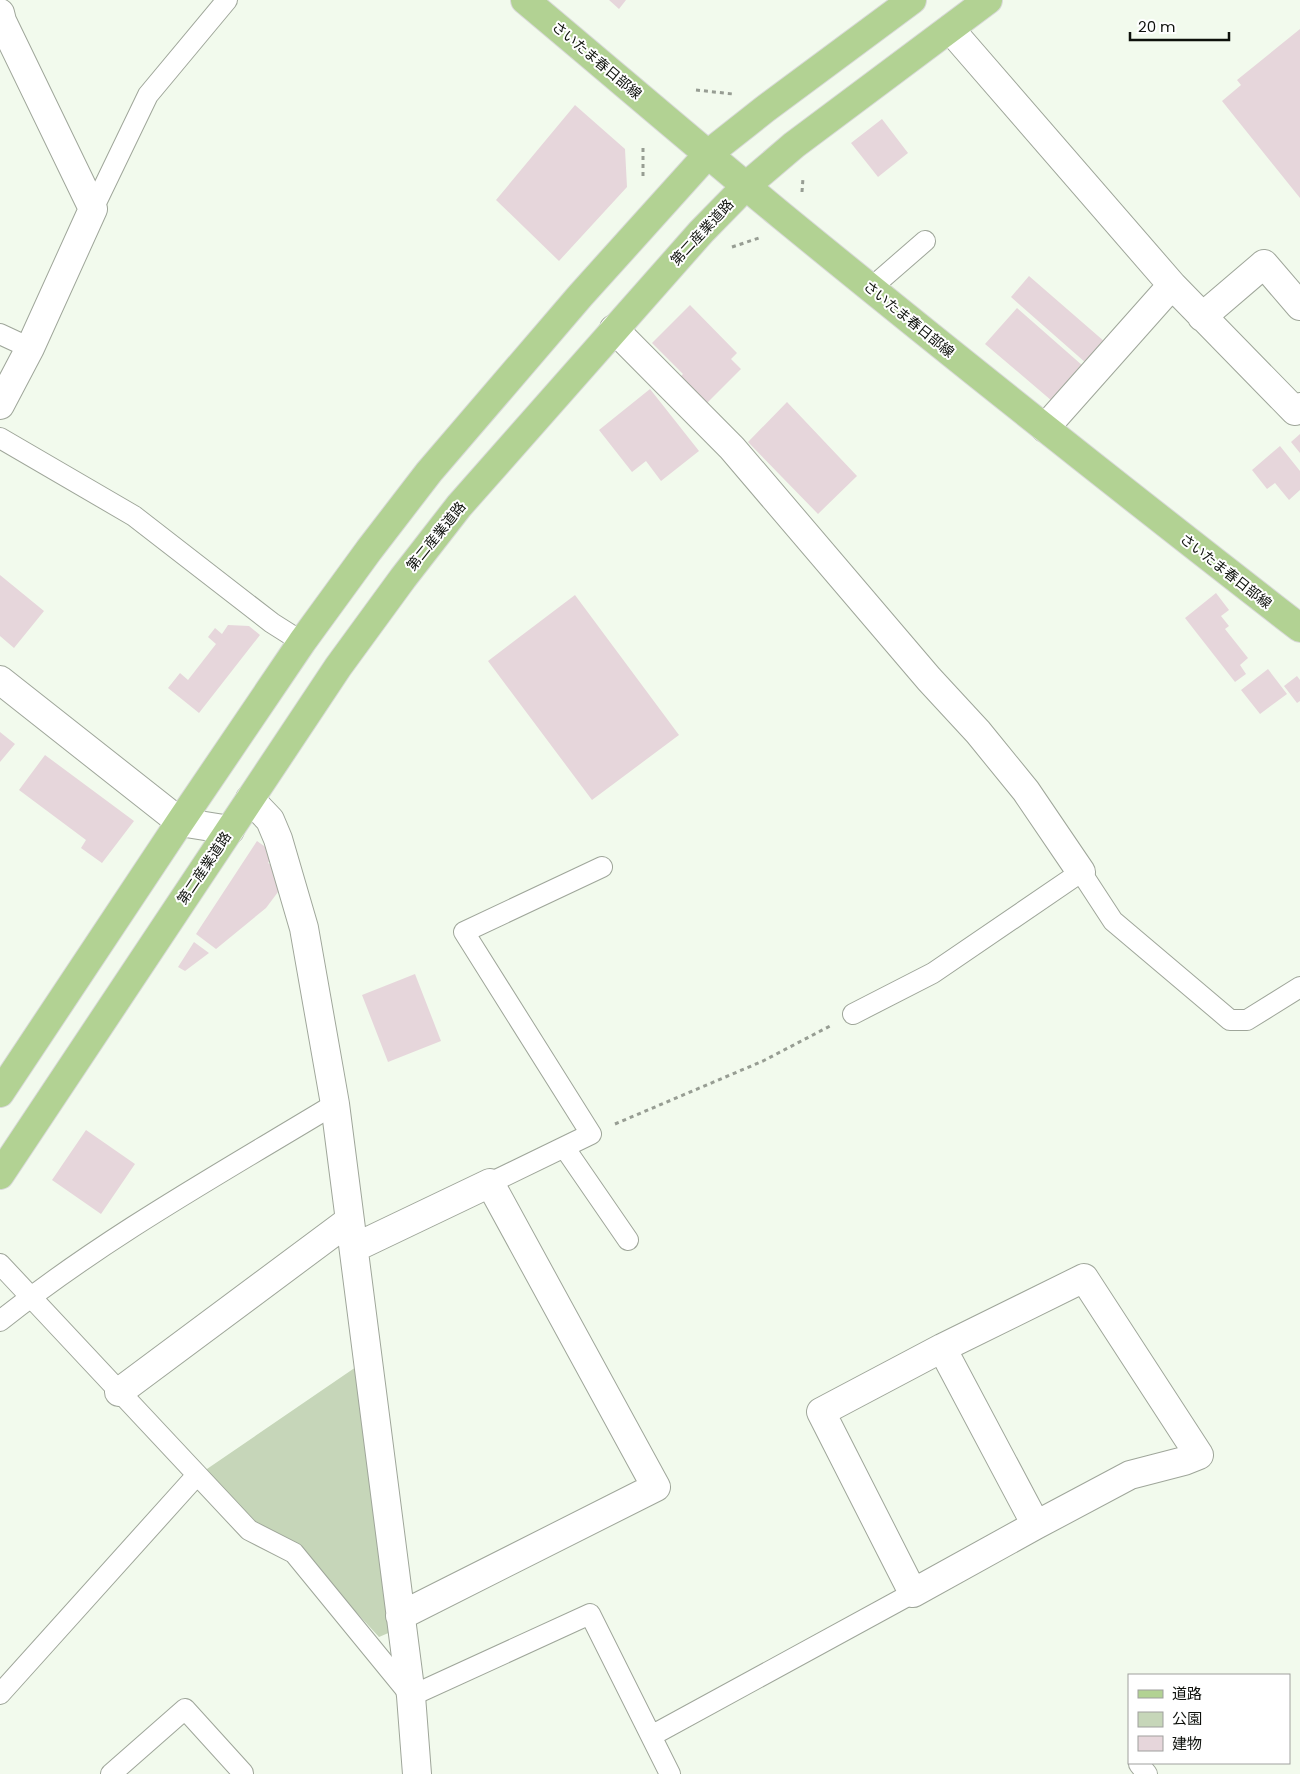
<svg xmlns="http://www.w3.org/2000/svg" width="1300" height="1774" font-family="Poppins,'Noto Sans JP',sans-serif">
  <rect width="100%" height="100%" fill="#f2faed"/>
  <path fill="#c6d6b9" d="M356 1367 393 1631 379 1637 299 1550 269 1536 204 1471Z"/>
  <path fill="#e6d6db" d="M609 0H626L619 9Z
    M1300 29V198L1222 101 1241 85 1237 80Z
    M575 105 625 149 627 187 559 261 496 200Z
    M882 119 908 153 878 177 851 143Z
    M1029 276 1105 342 1086 363 1011 297Z
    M690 305 737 353 731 359 741 369 704 406 678 379 683 374 652 343Z
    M1017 308 1083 366 1052 401 985 344Z
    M650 389 699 451 661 481 646 461 632 472 599 430Z
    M787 402 857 476 818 514 748 442Z
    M1300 434V453L1291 442Z
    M1280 446 1300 471V490L1289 500 1275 483 1267 489 1252 470Z
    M0 575 44 611 14 648 0 636Z
    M1216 593 1229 610 1221 616 1229 626 1225 629 1248 658 1240 665 1246 674 1235 682 1185 618Z
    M575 595 679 735 592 800 488 661Z
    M228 625 249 626 260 635 199 713 168 688 180 673 188 680 216 644 208 637 215 628 222 634Z
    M1268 669 1287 694 1260 714 1241 690Z
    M1297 676 1300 680V701L1297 703 1284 686Z
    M0 732 15 744 0 762Z
    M45 755 134 821 102 863 81 848 86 840 19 790Z
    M257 841 274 853 268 863 280 871 284 884 266 908 216 949 196 934Z
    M194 942 209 953 185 971 178 967Z
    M415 974 441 1041 388 1062 362 995Z
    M86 1130 135 1164 101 1214 52 1180Z"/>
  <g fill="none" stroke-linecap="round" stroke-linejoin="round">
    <g stroke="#9fa69a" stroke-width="22">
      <path id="lane" d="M93 209 148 95 227 0
        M871 288 925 241
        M0 334 30 348
        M0 438 134 516 272 623 302 642
        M853 1014 933 973 1081 872 1113 921 1230 1020H1247L1300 987
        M564 1147 628 1240
        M490 1183 591 1134 464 932 602 867
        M0 1264 249 1530 294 1553 411 1696 590 1614 651 1736 913 1593
        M0 1321C104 1238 221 1173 335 1104
        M0 1694 197 1475
        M651 1736 670 1774
        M1139 1764 1147 1774
        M111 1774 185 1709 243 1773 242 1774"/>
    </g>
    <g stroke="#9fa69a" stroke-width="30">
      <path id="street" d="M0 13 2 21 93 209 30 348 0 405
        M950 29 1172 285 1045 428
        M1172 285 1295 411 1300 407
        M1202 317 1264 264 1300 306
        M614 329 732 448 929 679 978 732 1026 791 1081 872
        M0 680 180 822 230 830
        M250 799 270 820 278 839 304 928 335 1104 411 1696 417 1774
        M354 1248 490 1183 656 1487 400 1616
        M942 1348 1084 1278 1199 1455 1184 1461 1130 1475 1036 1525 913 1593 821 1412 942 1348 1036 1525
        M119 1392 350 1220"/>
    </g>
    <g stroke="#d8d9d8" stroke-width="30">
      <path id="primary" d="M525 0C611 72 696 145 782 216 953 356 1126 493 1300 628
        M0 1093 180 822 302 642 369 550 429 472 580 296 708 154 765 109 912 0
        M0 1175 338 667 403 578 459 506 701 232 746 186 794 145 988 0"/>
    </g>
    <path stroke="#979d93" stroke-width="3" stroke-dasharray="4 4" stroke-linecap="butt" d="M696 90 733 94
      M643 148V177
      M802 192 803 178
      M732 247 759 238
      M615 1124 763 1061 830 1026"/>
    <use href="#lane" stroke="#fff" stroke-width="20"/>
    <use href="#street" stroke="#fff" stroke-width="28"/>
    <use href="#primary" stroke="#b2d293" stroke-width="28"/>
  </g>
  <g text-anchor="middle" stroke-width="4" stroke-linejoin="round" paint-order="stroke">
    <g font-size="14" fill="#0e110c" stroke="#fff">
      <text transform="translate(597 60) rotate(40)" y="5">さいたま春日部線</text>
      <text transform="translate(702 232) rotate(-47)" y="5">第二産業道路</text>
      <text transform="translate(909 319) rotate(39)" y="5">さいたま春日部線</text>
      <text transform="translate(436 536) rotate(-51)" y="5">第二産業道路</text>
      <text transform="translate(1226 571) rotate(38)" y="5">さいたま春日部線</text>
      <text transform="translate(204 868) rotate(-56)" y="5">第二産業道路</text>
    </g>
  </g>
  <rect x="1128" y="1674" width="162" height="90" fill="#ffffff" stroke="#9fa09e"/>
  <rect x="1138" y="1690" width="25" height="8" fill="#b2d293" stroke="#9fa09e"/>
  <text x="1172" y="1699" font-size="15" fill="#0e110c">道路</text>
  <rect x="1138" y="1712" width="25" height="15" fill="#c6d6b9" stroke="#9fa09e"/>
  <text x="1172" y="1724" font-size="15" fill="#0e110c">公園</text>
  <rect x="1138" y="1736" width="25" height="15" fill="#e6d6db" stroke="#9fa09e"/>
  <text x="1172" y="1749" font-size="15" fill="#0e110c">建物</text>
  <path d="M1130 32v8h99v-8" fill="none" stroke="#0e110c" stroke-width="2.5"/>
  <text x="1138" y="32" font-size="15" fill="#0e110c" stroke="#ffffff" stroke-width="4" paint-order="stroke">20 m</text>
</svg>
